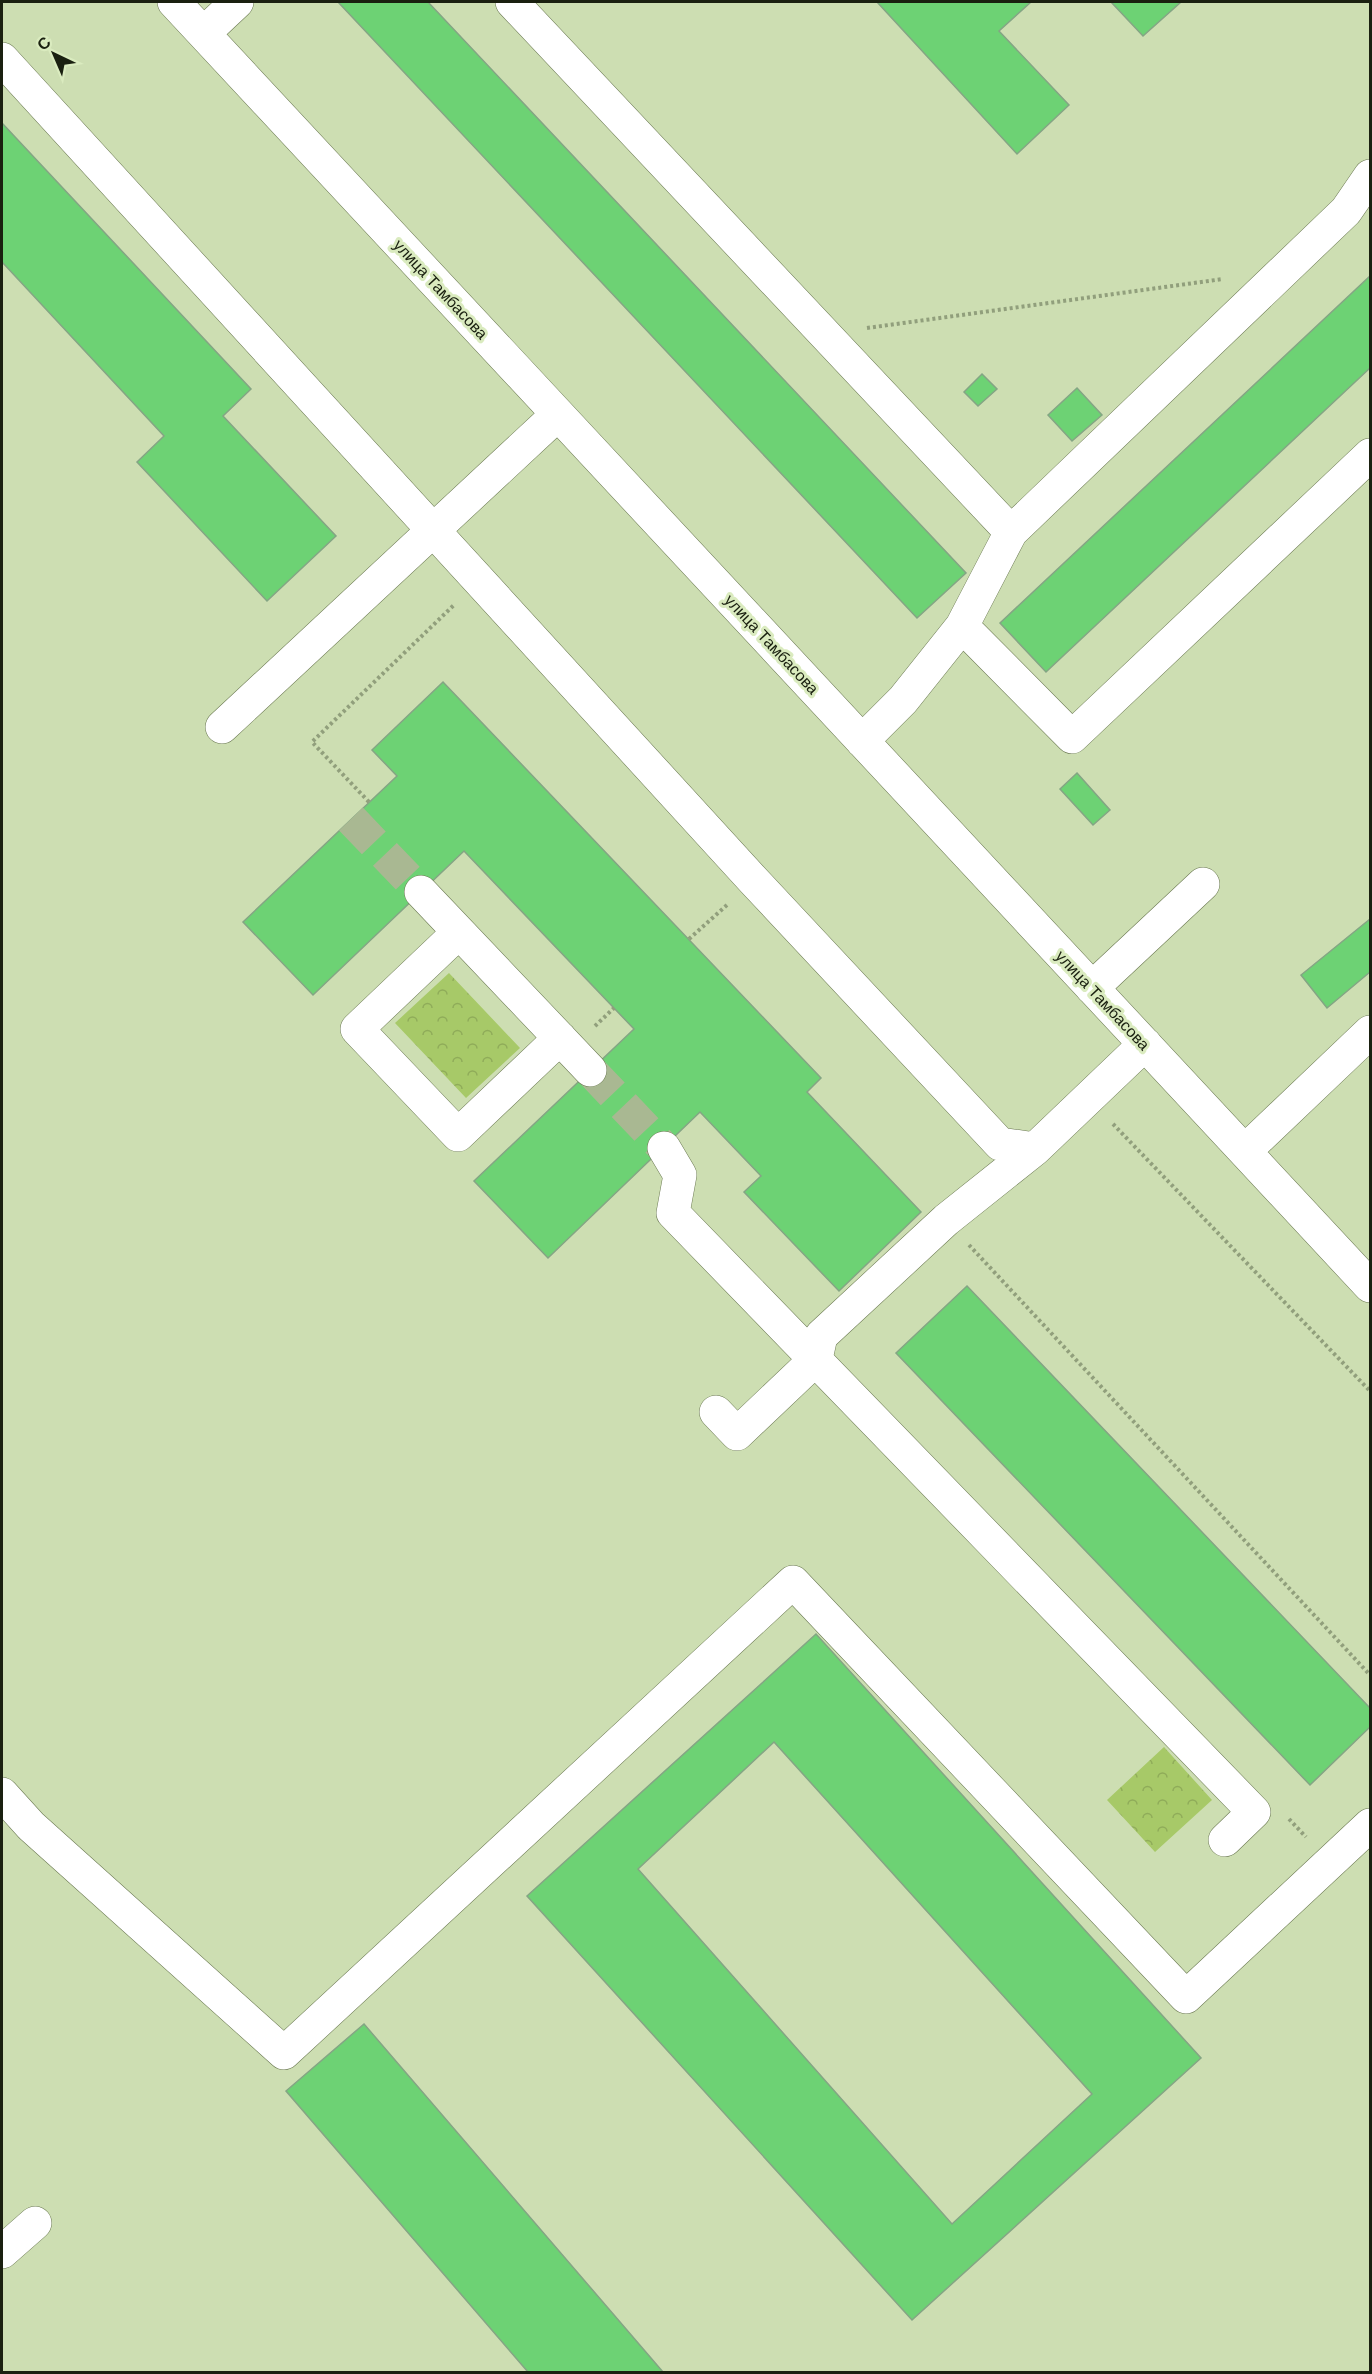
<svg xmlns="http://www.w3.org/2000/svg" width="1372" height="2374" font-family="Helvetica,sans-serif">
  <defs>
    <pattern id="park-crowns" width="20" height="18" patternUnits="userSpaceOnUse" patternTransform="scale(1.5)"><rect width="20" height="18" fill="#a7c968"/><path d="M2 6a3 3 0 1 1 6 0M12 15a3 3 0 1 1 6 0" fill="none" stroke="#8fac59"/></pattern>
  </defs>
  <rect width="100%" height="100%" fill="#cddeb2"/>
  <path fill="url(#park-crowns)" d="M449 973 520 1048 466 1098 395 1023Z
    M1164 1747 1212 1800 1155 1852 1107 1800Z"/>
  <path fill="#6dd274" stroke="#84a584" stroke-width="1.5" fill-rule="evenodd" d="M338 2H428L966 573 917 618Z
    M877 2H1031L999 31 1069 105 1017 154Z
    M1111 2H1181L1143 36Z
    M2 123 251 389 223 416 336 536 267 601 137 462 164 436 2 262Z
    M1370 276V368L1046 672 1000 623Z
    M982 374 997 389 978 406 964 392Z
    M1077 388 1102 415 1072 441 1048 415Z
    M443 682 821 1078 807 1092 921 1212 839 1291 744 1192 761 1176 700 1112 548 1258 474 1181 634 1029 464 851 313 995 243 922 397 776 372 750Z
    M1077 773 1110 810 1093 825 1060 789Z
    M1370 919V972L1327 1008 1301 975Z
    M967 1286 1370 1708V1727L1310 1785 896 1353Z
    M816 1634 1201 2058 912 2320 527 1896ZM774 1742 1092 2094 952 2224 638 1869Z
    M364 2024 663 2372H528L286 2091Z"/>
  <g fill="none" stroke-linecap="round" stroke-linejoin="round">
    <path stroke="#a9b892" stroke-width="33" stroke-dasharray="33 16" stroke-linecap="butt" d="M351 819 421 892
      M590 1070 664 1148"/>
    <g stroke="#6b7952" stroke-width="34">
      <path id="minor" d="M174 2 1370 1286
        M512 2 1011 532 962 626
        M204 33 237 2
        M2 59 754 881 1000 1144 1035 1149
        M1011 532 1346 211 1370 176
        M222 727 557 415
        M862 741 903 700 962 626 1072 737 1370 455
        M421 892 590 1070
        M459 932 357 1029 458 1135 560 1038
        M1092 988 1203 884
        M664 1148 680 1175 673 1213 1254 1812 1225 1840
        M1245 1151 1370 1032
        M716 1412 737 1434 816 1359 821 1336 946 1220 1035 1149 1145 1044
        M2 1794 31 1826 284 2053 793 1582 1186 1997 1370 1825
        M2 2252 35 2223"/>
    </g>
    <path stroke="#919f7c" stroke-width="4" stroke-dasharray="3 3" stroke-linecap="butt" d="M867 328 1223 279
      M369 802 312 742 455 604
      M689 939 728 904
      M595 1026 614 1008
      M1113 1124 1370 1391
      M969 1245 1370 1675
      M1289 1819 1306 1837"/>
    <use href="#minor" stroke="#fff" stroke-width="33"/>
  </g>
  <g text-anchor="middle" stroke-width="6" stroke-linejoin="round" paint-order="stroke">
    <g font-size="16" fill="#1a2010" stroke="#daebbf">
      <text transform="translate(441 289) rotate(47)" y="6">улица Тамбасова</text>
      <text transform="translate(772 644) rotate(47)" y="6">улица Тамбасова</text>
      <text transform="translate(1103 1000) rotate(47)" y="6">улица Тамбасова</text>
    </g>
  </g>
  <rect width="1372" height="2374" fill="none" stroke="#1a2010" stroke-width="6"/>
  <g transform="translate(54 54) rotate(316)" stroke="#daebbf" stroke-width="4.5" paint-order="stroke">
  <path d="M0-4.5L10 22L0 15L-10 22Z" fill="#1a2010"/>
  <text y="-9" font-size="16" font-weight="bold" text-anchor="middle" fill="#1a2010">С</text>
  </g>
</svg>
